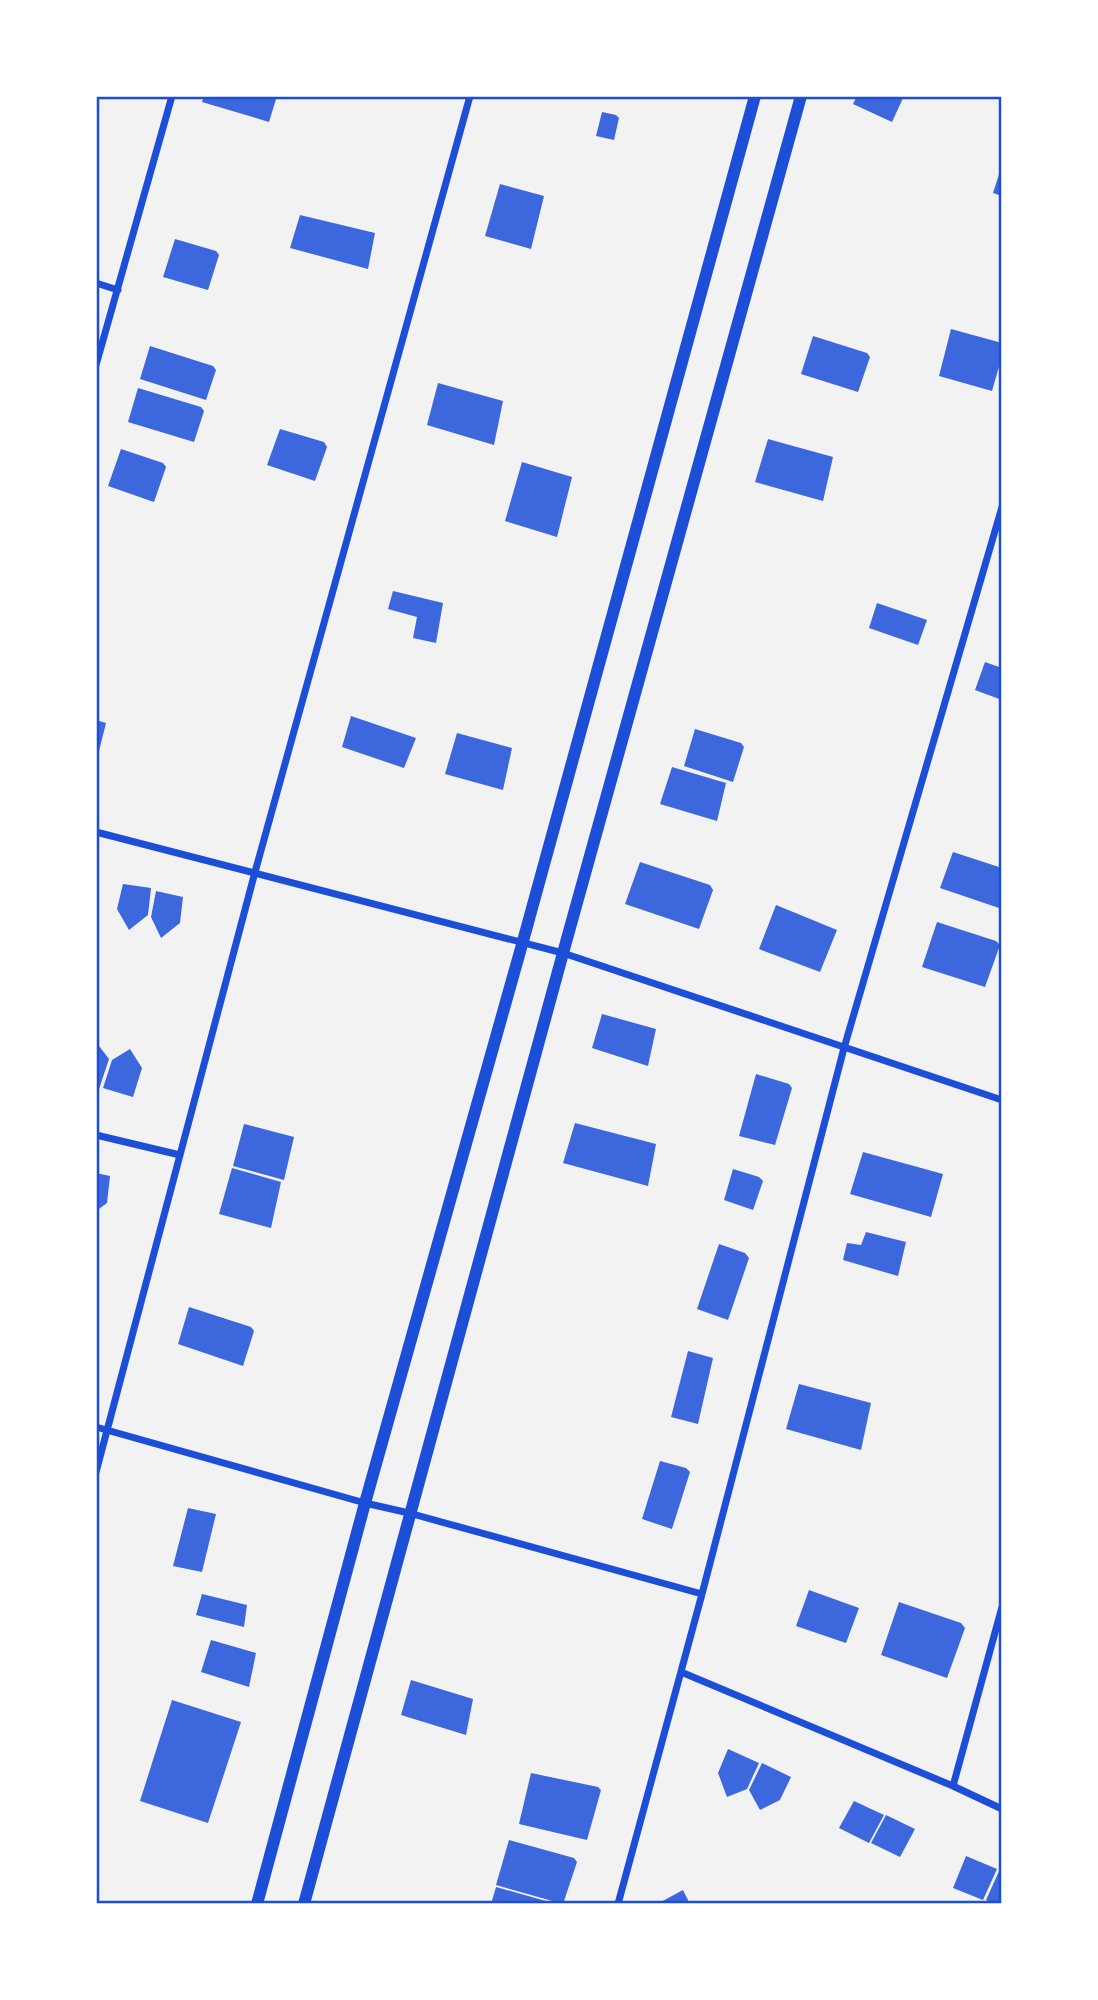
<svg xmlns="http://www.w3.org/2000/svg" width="1098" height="2000" font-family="'Sofia Sans Condensed',sans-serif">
  <rect width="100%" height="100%" fill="#f2f2f2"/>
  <path fill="#3d67dc" d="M204 96H277L269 122 202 102Z
    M857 96H904L892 122 853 104Z
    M602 112 616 115 619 118 614 140 596 136Z
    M1001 168H1002V196L993 193Z
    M500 184 544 196 531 249 485 236Z
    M300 215 375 233 368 269 290 248Z
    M175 239 216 251 219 255 208 290 163 277Z
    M951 329 1002 343V356L992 391 939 376Z
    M813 336 867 353 870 357 858 392 801 374Z
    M150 346 213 366 216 370 206 400 140 379Z
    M438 383 503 401 494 445 427 425Z
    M138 388 201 407 204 411 194 442 128 422Z
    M280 429 324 442 327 447 315 481 267 465Z
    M768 439 833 457 823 501 755 482Z
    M121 449 163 463 166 467 154 502 108 486Z
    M522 462 572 477 557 537 505 521Z
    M393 591 443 603 436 643 413 638 417 617 388 609Z
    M877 603 927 620 918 645 869 628Z
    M985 662 1002 668V700L975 690Z
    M351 716 416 738 404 768 342 747Z
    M96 720 106 723 97 759H96Z
    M695 729 741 743 744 747 733 782 684 766Z
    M457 733 512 748 503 790 445 774Z
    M672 767 726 783 717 821 660 804Z
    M953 852 1002 868V909L940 888Z
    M640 862 710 885 713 890 699 929 625 904Z
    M123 884 151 888 148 915 129 930 117 909Z
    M156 891 183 897 180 923 161 938 151 917Z
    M776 905 837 930 820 972 759 949Z
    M937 922 996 941 1000 945 985 987 922 967Z
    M602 1014 656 1029 648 1066 592 1048Z
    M96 1042 109 1059 99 1089 96 1088Z
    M130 1049 142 1068 133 1097 103 1088 112 1060Z
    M756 1074 789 1084 792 1088 775 1145 739 1136Z
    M575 1123 656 1144 648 1186 563 1163Z
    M244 1124 294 1137 284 1180 233 1166Z
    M863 1152 943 1174 931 1217 850 1194Z
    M232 1168 281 1182 271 1228 219 1214Z
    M733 1169 759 1177 763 1181 753 1210 724 1200Z
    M96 1173 110 1176 107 1203 96 1211Z
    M866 1232 906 1242 898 1276 843 1260 847 1243 861 1245Z
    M719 1244 745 1253 749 1258 728 1320 697 1309Z
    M189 1307 251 1327 254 1331 243 1366 178 1344Z
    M688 1351 713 1358 698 1424 671 1417Z
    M799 1384 871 1403 861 1450 786 1429Z
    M660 1461 686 1468 690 1472 672 1529 642 1519Z
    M188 1508 216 1514 202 1572 173 1566Z
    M809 1590 859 1608 846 1643 796 1626Z
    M202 1594 247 1605 244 1627 196 1615Z
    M899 1602 961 1623 965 1628 947 1678 881 1655Z
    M211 1640 256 1653 249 1687 201 1672Z
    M411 1680 473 1699 466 1735 401 1715Z
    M172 1700 241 1722 208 1823 140 1801Z
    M728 1749 759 1763 747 1789 727 1797 718 1773Z
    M762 1763 791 1777 780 1800 760 1810 749 1790Z
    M531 1773 598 1787 601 1790 587 1840 519 1824Z
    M854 1801 884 1815 869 1843 839 1828Z
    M886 1815 915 1829 900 1857 871 1843Z
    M509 1840 574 1858 577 1862 563 1904 496 1885Z
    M966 1856 997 1869 983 1900 953 1888Z
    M1000 1869 1002 1870V1904H994L986 1900Z
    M496 1887 553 1903V1904H491Z
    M683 1890 690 1904H657Z"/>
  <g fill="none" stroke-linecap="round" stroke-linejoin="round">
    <path stroke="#1d4ed8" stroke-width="7" d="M96 283 118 290
      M96 365 172 96
      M96 832 563 953 1002 1100
      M96 1135 180 1155
      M96 1427 365 1503 409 1513 702 1594
      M96 1472 255 872 470 96
      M681 1672 953 1786 1002 1809
      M953 1786 1002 1607
      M618 1904 702 1594 844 1048 1002 507"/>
    <path stroke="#1d4ed8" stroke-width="12" d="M257 1904 365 1503 523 941 755 96
      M304 1904 563 953 801 96"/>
  </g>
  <rect width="1098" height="2000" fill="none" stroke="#ffffff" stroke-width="196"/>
  <rect x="98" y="98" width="902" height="1804" fill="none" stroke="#1d4ed8" stroke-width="2.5"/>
</svg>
